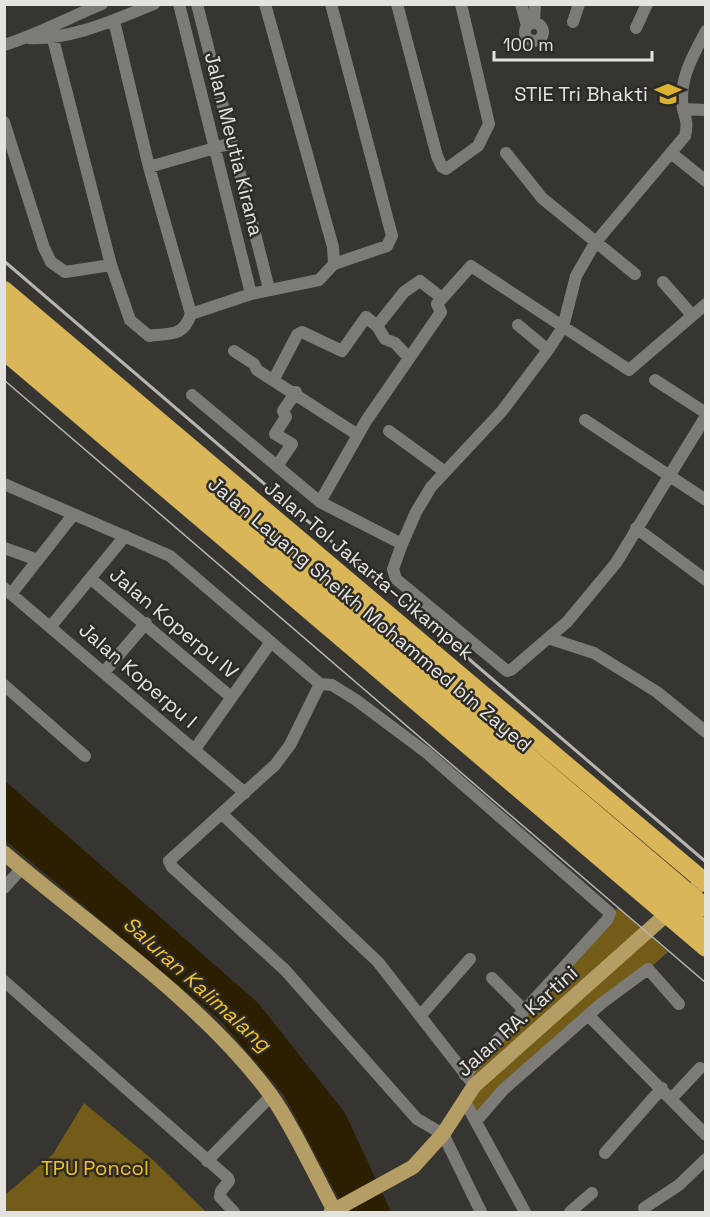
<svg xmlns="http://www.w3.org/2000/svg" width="710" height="1217" font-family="'Space Grotesk',sans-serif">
  <rect width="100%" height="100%" fill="#363531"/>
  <path fill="#735c17" d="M618 908 668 952 477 1120 464 1100 474 1086 465 1075Z
    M84 1103 153 1160 206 1212H5V1195L53 1154Z"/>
  <path fill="#2b1f00" d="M5 781 259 1004 345 1113 391 1212H346L284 1095 220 1020 5 840Z"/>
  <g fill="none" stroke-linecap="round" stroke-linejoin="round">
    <path stroke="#7d7b77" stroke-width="12" d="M179 4 251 294
      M197 4 269 289
      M331 4 392 236 387 246 334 264
      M397 4 437 156 442 167 446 169 478 146 489 124 461 4
      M521 4 527 26
      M114 21 149 167 191 314
      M534 22 535 4
      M573 22 579 4
      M525 32a9 9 0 1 1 18 0a9 9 0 1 1-18 0Z
      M636 28 647 4
      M706 31C693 55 678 81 683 109 686 120 688 124 685 136L595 243 576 276 563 327 548 350 502 411 431 487 416 512 402 544 393 569 396 579 507 671 511 670 567 622 616 563 706 416
      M28 38C72 40 114 20 154 4
      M53 39 111 265 130 320 149 336C171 333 183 337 191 314L251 294 319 280 334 264 333 247 265 4
      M4 45C37 35 70 17 102 4
      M683 109 706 110
      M4 122 44 248 51 262 65 272 111 265
      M506 153 542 198 635 274
      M671 153 706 181
      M149 167 232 143
      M663 282 692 315
      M518 325 548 350
      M377 326 404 292 420 281 442 298
      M234 351 254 364 257 370 358 435
      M274 379 297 335 302 332 342 351 366 317 377 326 385 339 395 343 409 358
      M655 380 706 413
      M192 395 320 502 402 544
      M585 420 706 500
      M389 431 444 471
      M277 466 292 444 275 434 286 417 283 411 296 392
      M4 484 170 556 320 684 332 685 356 700 427 753 610 913 607 920 465 1075
      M320 502 366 421 441 312 437 304 471 266 629 370 706 304
      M636 528 706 580
      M4 548 38 560
      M91 579 231 697
      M4 588 245 793
      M11 594 73 515
      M51 626 125 536
      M548 638 594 653 657 692 706 732
      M105 671 146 623
      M320 684 290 745 275 765 169 861 172 867 285 970 417 1119 443 1134 481 1212
      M4 685 85 756
      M195 749 271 642
      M222 814 378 962 470 1080
      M4 888 22 868
      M492 978 524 1010
      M4 981 228 1178 229 1181 221 1191 220 1197 234 1212
      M420 1016 470 959
      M589 1016 706 1135
      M671 1099 700 1068
      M464 1100 525 1212
      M477 1120 503 1090 602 1003 648 969 679 1004
      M605 1153 662 1088
      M207 1161 271 1096
      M644 1208 679 1185 706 1159
      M570 1212 592 1193"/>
    <path stroke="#b49e64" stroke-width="15" d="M4 853C91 927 203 1003 270 1094 293 1126 315 1175 334 1210
      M331 1212 413 1167 443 1134 474 1086 706 879"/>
    <path stroke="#d9b657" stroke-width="18" d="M4 290 706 883
      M4 310 706 908
      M4 332 422 686 706 931
      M4 351 706 948"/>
    <path stroke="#b7b6b3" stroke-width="1.5" d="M4 380 706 983"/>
    <path stroke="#b7b6b3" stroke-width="3" d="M4 261 706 862"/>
  </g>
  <defs>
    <g id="university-bare" transform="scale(2.07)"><path d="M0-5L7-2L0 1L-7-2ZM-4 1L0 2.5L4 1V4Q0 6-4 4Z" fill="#dcb233" stroke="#2c2b27" stroke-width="2.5" paint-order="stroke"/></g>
  </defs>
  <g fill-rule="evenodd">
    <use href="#university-bare" x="668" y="94"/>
  </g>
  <g text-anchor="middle" stroke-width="5" stroke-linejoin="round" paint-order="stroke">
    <g font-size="20" fill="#e4e3e0" stroke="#2c2b27" text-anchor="end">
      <text x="648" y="101">STIE Tri Bhakti</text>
    </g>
    <g font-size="20" fill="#e4e3e0" stroke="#2c2b27">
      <text transform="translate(234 144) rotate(76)" y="7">Jalan Meutia Kirana</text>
      <text transform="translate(369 570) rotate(40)" y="7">Jalan Tol Jakarta–Cikampek</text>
      <text transform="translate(370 614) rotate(40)" y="7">Jalan Layang Sheikh Mohammed bin Zayed</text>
      <text transform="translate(174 623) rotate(40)" y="7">Jalan Koperpu IV</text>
      <text transform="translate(138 675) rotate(41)" y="7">Jalan Koperpu I</text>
      <text transform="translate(517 1021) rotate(-42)" y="7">Jalan RA. Kartini</text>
    </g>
    <g font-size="20" fill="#f1c12c" stroke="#2c2b27">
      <text x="95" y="1175">TPU Poncol</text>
    </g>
    <g font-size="21" font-style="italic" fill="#f3c330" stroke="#2c2b27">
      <text transform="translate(197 984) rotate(42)" y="7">Saluran Kalimalang</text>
    </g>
  </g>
  <rect width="710" height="1217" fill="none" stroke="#e4e3e0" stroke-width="12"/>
  <path d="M494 51v9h158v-9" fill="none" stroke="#e4e3e0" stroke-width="3"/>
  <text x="503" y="51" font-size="18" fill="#e4e3e0" stroke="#2c2b27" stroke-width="4.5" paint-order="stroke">100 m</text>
</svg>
